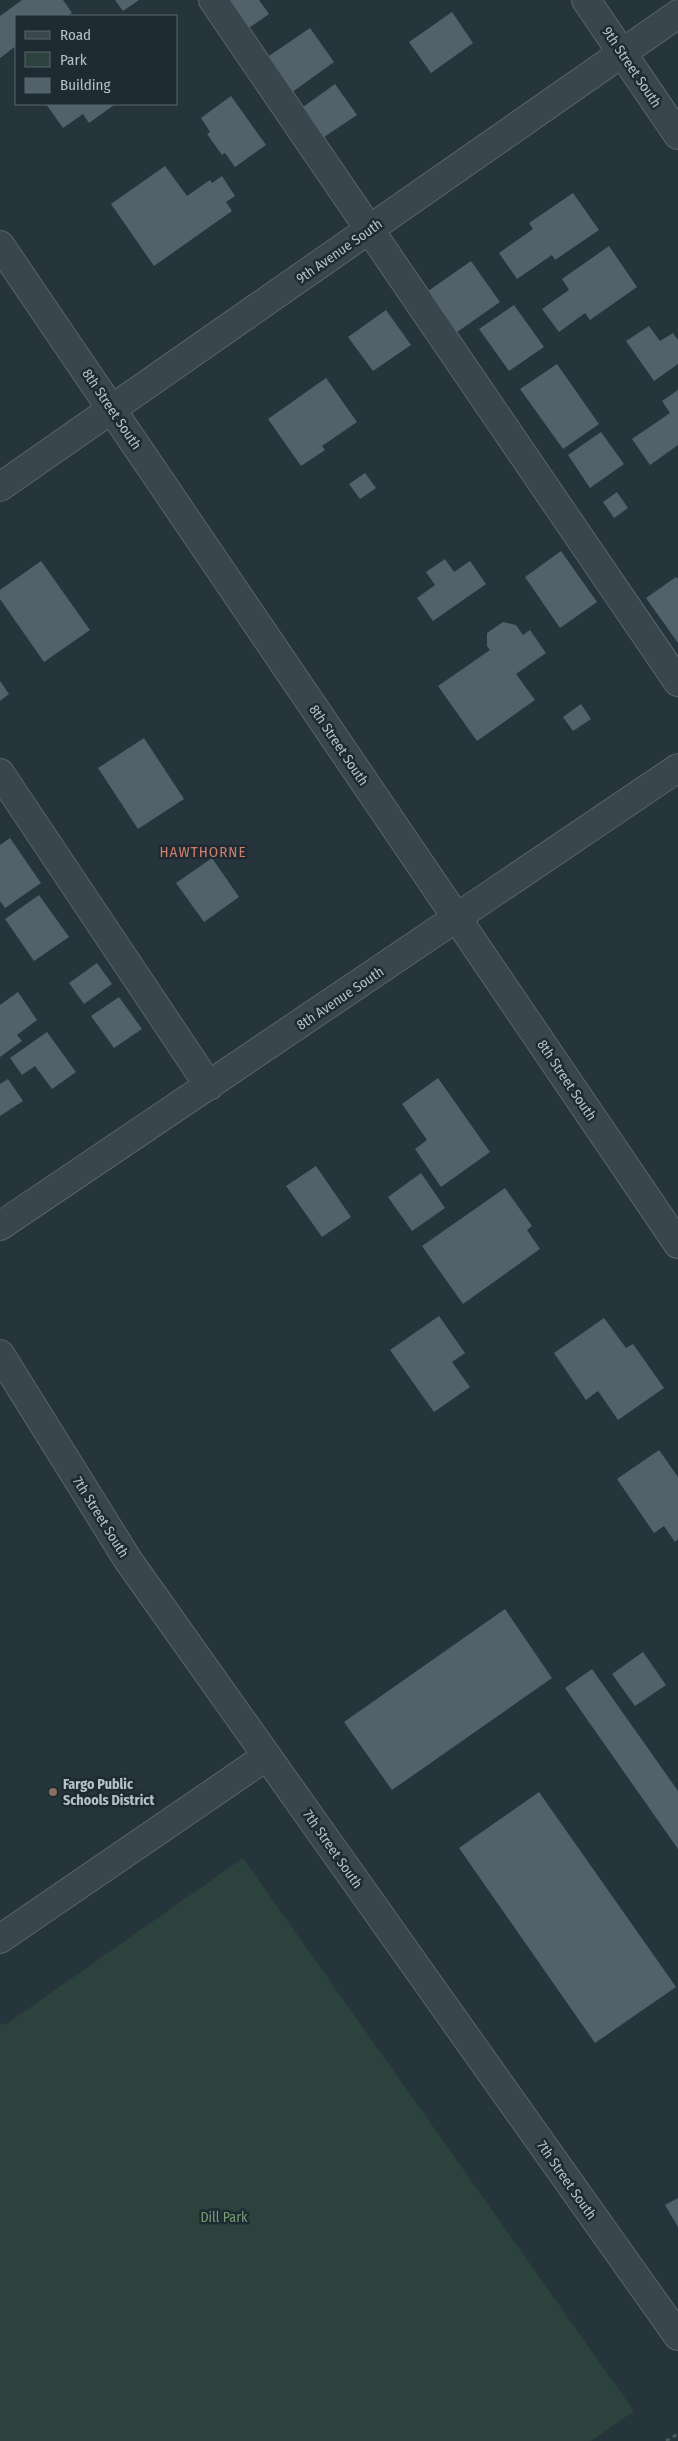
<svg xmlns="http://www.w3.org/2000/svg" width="678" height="2441" font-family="'Fira Sans Condensed',sans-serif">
  <rect width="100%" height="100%" fill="#26353c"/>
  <path fill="#2c423d" d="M243 1858 634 2411 591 2441H0V2025L8 2023Z"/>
  <path fill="#52626a" d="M22 0H63L72 13 67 16H16V46L0 58V16Z
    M115 0H139L123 11Z
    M226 0H259L269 14 246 30Z
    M452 12 473 43 431 73 409 42Z
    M310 28 334 62 291 93 266 58Z
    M335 84 357 115 324 137 303 107Z
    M231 96 266 145 235 167 225 153 222 155 207 134 210 132 201 118Z
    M46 104H113L114 105 89 123 83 114 63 128Z
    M165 166 187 196 210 180 212 183 222 176 235 196 226 202 232 211 154 266 111 204Z
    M573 193 599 230 555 260 552 255 517 279 499 253 533 229 529 223Z
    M609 246 637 287 590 320 585 313 559 332 542 309 569 290 562 279Z
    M471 261 500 302 450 337 421 296Z
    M514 305 544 347 509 371 479 329Z
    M386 310 411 345 373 371 348 337Z
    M649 326 660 341 673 333 678 340V364L654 381 626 341Z
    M557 364 599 424 563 449 520 389Z
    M326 378 357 422 322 446 325 450 301 466 268 419Z
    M678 390V445L650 465 632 439 670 413 662 401Z
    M601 432 624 464 590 488 568 455Z
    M365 473 376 488 360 499 349 484Z
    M617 492 628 508 614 518 603 502Z
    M561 551 597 602 560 628 525 577Z
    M445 559 454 572 470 561 486 584 433 621 417 598 435 585 426 572Z
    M41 561 90 630 44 662 0 599V590Z
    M676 577 678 579V643L646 598Z
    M503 622 516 625 523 635 530 630 546 653 516 674 535 700 477 741 438 686 490 650 487 646V633Z
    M0 681 9 694 0 701Z
    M581 704 591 719 573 731 563 717Z
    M144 738 184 799 138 829 98 768Z
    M10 838 41 883 5 908 0 901V845Z
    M212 858 239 897 204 922 176 883Z
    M39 895 69 937 34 961 5 919Z
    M97 963 112 984 84 1004 69 983Z
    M18 992 37 1020 17 1035 22 1041 0 1057V1005Z
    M119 997 142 1029 114 1048 91 1016Z
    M47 1032 76 1072 52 1089 35 1066 22 1075 10 1058Z
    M438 1078 490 1152 441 1187 415 1149 427 1140 402 1104Z
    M8 1079 23 1101 0 1116V1084Z
    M316 1166 351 1217 322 1237 286 1186Z
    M421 1173 445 1208 412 1231 388 1197Z
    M505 1188 532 1226 527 1230 540 1249 463 1304 422 1246Z
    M439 1316 465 1353 452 1362 470 1387 434 1412 390 1350Z
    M604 1318 626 1348 633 1344 664 1388 618 1420 598 1391 586 1400 554 1353Z
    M659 1450 678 1477V1539L675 1542 664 1526 654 1533 617 1479Z
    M505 1609 552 1678 392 1790 344 1722Z
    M643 1652 666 1685 635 1706 612 1674Z
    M592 1669 678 1791V1849L565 1688Z
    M539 1792 676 1987 595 2043 459 1848Z
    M678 2198V2227L665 2205Z"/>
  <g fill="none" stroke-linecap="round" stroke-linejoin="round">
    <g stroke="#58646b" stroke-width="30">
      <path id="minor" d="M213 0 678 682
        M586 0 678 135
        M0 245 678 1244
        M0 487 678 14
        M0 773 209 1086
        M0 1226 678 768
        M0 1354 128 1560 678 2336
        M0 1939 267 1756"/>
    </g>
    <path stroke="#4a5e5b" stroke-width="3" stroke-dasharray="4 4" stroke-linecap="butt" d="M666 2441 678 2434"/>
    <use href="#minor" stroke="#3a464d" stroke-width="28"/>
  </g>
  <circle fill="#8d6e63" stroke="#1f2b32" stroke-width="2" cx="53" cy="1792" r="5"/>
  <g text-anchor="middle" stroke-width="5" stroke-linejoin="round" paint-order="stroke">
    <g font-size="14" fill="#b6c1c8" stroke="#1f2b32">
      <text transform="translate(632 67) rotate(56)" y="5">9th Street South</text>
      <text transform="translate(339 251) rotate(-35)" y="5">9th Avenue South</text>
      <text transform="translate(112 409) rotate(56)" y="5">8th Street South</text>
      <text transform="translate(339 745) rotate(56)" y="5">8th Street South</text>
      <text transform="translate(340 998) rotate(-34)" y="5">8th Avenue South</text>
      <text transform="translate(567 1080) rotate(56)" y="5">8th Street South</text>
      <text transform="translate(101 1517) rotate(58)" y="5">7th Street South</text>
      <text transform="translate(333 1849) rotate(55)" y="5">7th Street South</text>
      <text transform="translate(567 2180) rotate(55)" y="5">7th Street South</text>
    </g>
    <g font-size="14" font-weight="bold" fill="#b6c1c8" stroke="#1f2b32" text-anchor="start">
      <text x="63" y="1789">Fargo Public<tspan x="63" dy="16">Schools District</tspan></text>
    </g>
    <g font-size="14" fill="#779b76" stroke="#1f2b32">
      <text x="224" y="2222">Dill Park</text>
    </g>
    <g font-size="15" letter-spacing="1" fill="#cc7e6d" stroke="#1f2b32">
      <text x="203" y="857">HAWTHORNE</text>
    </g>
  </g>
  <rect x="15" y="15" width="162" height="90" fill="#1f2b32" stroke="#5b676e"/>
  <rect x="25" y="31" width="25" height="8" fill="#3a464d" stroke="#5b676e"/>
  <text x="60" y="40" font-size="15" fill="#b6c1c8">Road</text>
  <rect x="25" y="52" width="25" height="15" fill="#2c423d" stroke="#5b676e"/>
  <text x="60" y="65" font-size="15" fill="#b6c1c8">Park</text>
  <rect x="25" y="78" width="25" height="15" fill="#52626a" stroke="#5b676e"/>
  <text x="60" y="90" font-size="15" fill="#b6c1c8">Building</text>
</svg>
